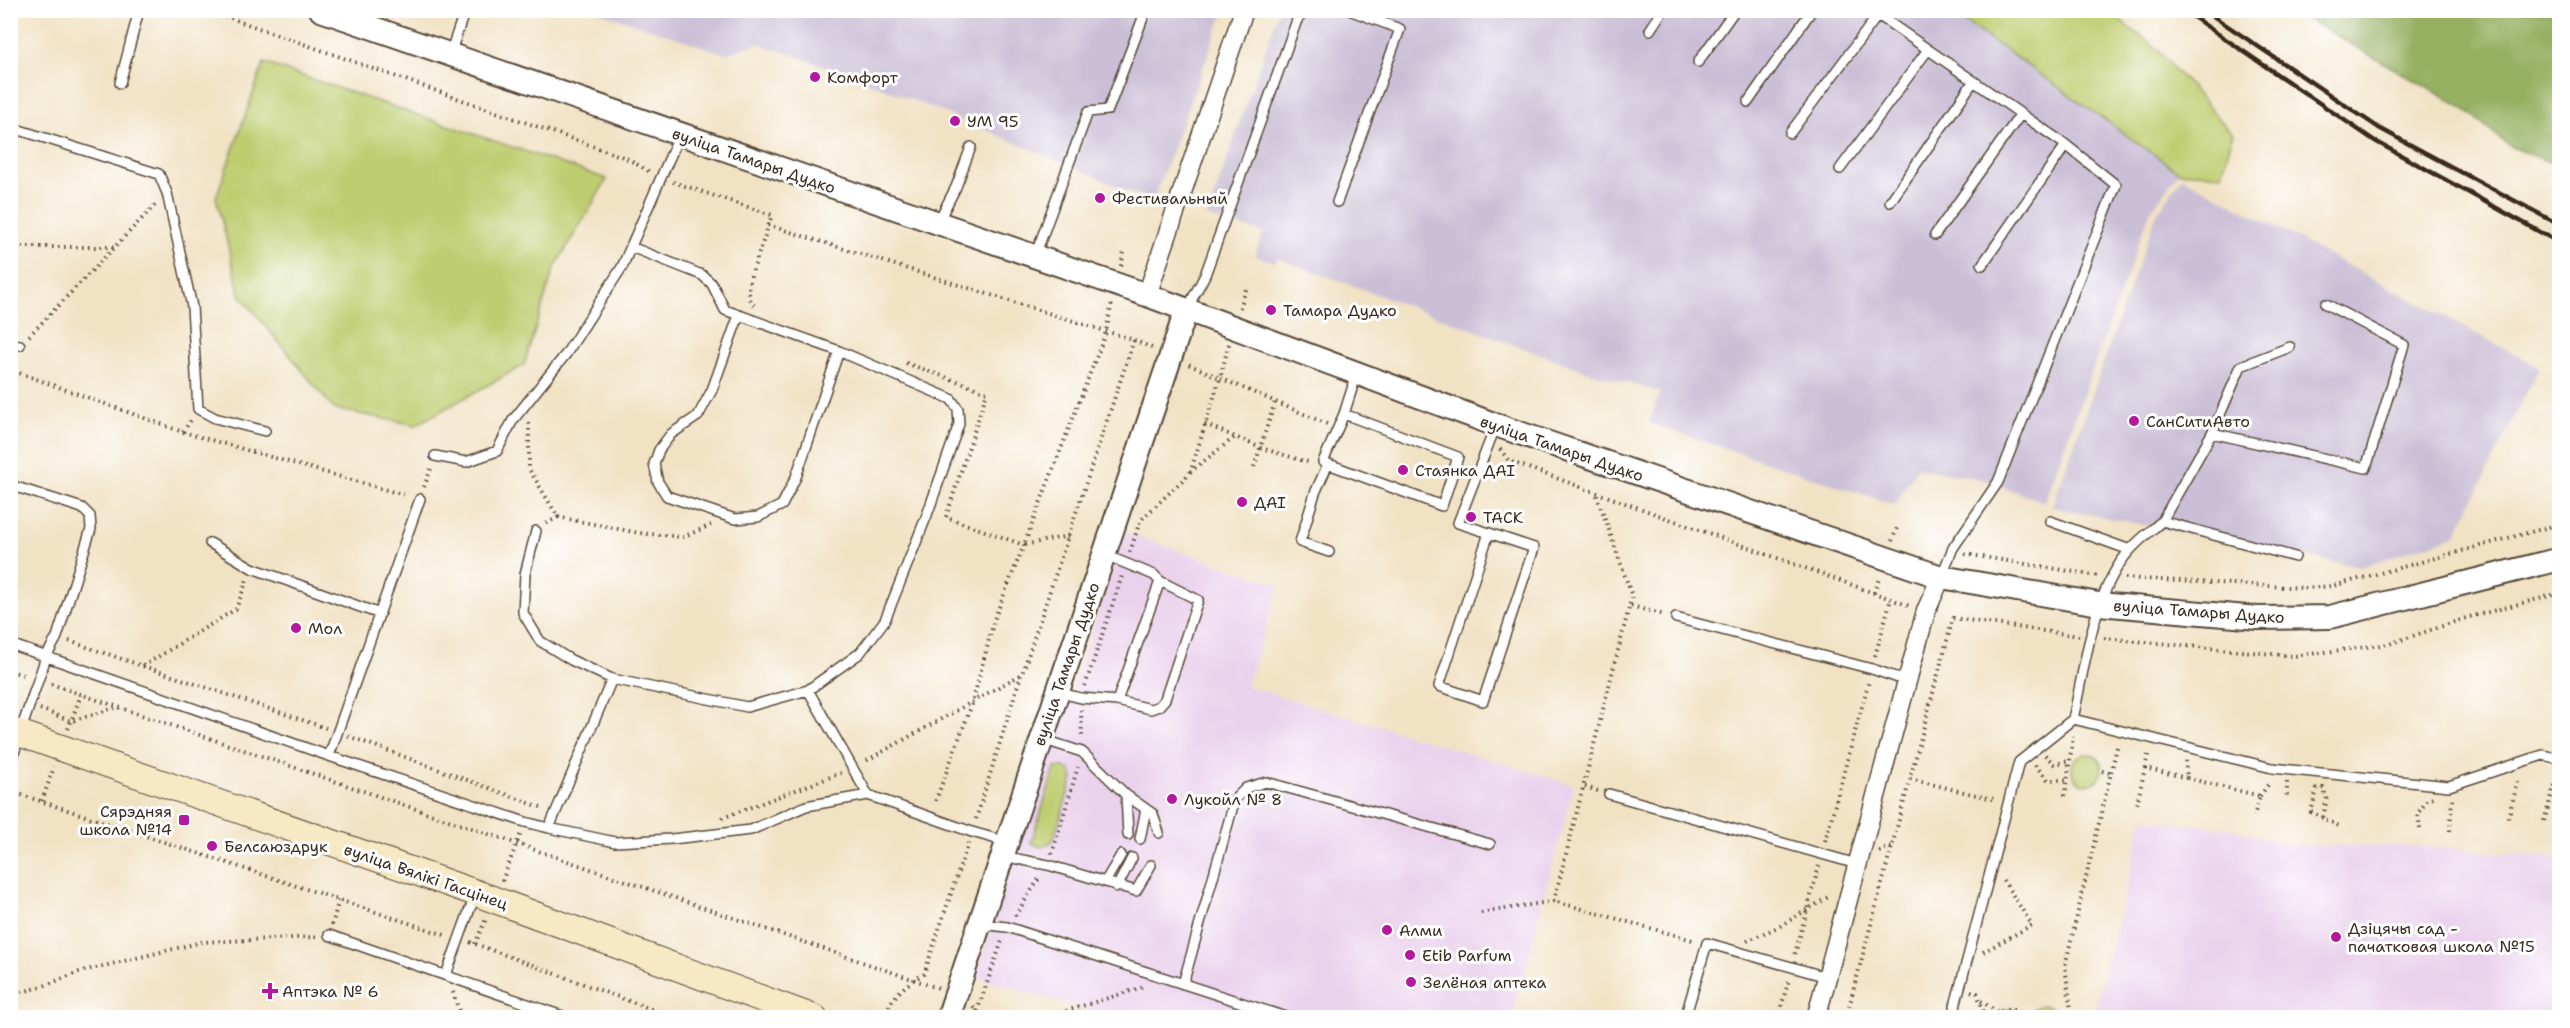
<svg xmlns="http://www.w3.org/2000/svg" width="2570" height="1028" font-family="'Shantell Sans',sans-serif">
  <rect width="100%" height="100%" fill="#fff"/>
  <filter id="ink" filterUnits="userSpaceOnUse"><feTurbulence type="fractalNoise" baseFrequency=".0167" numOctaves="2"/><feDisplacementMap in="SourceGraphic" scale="12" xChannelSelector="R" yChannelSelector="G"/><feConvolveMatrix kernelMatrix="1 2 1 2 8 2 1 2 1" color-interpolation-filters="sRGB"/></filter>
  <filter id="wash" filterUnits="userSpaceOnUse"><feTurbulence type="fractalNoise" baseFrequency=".008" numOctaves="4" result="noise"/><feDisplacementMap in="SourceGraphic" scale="24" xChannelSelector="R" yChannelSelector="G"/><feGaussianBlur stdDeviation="1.35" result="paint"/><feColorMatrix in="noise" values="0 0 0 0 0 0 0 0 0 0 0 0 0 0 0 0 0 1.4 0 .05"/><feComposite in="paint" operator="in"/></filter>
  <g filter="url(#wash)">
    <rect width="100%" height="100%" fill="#f1e2c4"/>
    <path fill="#ead1ec" d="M1125 532 1280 585 1246 686 1574 785 1512 1017H1109L975 977Z
      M2143 819 2234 829 2289 845 2409 846 2559 857V1017H2093Z"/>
    <path fill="#cabfd6" d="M1279 10 1949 11 2179 172 2150 212 2044 502 1981 479 1917 468 1895 505 1649 423 1660 392 1589 372 1277 258 1275 262 1255 256 1263 232 1207 217Z
      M596 11H1224L1153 201 943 112 841 72 758 43 726 54Z
      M2182 177 2539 367 2455 536 2360 567 2052 507 2156 215Z"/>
    <path fill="#becd6f" stroke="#7c7c46" stroke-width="1.5" d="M1950 11H2106L2153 45 2233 134 2222 175 2179 172Z
      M264 63 607 179 554 269 524 365 416 425 334 409 240 295 216 197Z
      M2072 769a15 15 0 1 1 30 0a15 15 0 1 1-30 0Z
      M1061 767 1070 770 1073 778 1053 841 1042 847 1031 843 1055 768Z
      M2041 1005 2050 1007 2058 1017H2029L2033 1009Z
      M2007 1009 2016 1010 2022 1017H1995L1999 1012Z"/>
    <path fill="#96b062" stroke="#686d40" stroke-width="1.5" d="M2293 11H2546L2559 19V166L2511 147 2463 108Z"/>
  </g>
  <g filter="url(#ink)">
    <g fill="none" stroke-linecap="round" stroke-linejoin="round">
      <g stroke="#564637" stroke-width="12">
        <path id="service" d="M1871 10 2066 145 2116 185 1998 482 1953 548 1941 577
          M1650 30 1663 10
          M450 54 465 10
          M1698 62 1735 10
          M120 83 139 10
          M1748 102 1812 10
          M10 127 159 174 167 193 192 307 198 409 215 418 265 431
          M1790 133 1878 15
          M1840 169 1927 51
          M1337 202 1400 29 1349 10
          M1890 202 1973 82
          M938 222 956 187 971 147
          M1935 235 2020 115
          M1035 256 1088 112 1108 110 1146 10
          M1982 265 2066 145
          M1186 311 1205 275 1297 20 1306 10
          M739 315 712 390 698 416 671 434 659 450 654 464 658 482 667 496 735 519 758 517 782 505 796 477 839 351
          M10 344 20 345
          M1344 414 1458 457 1442 506 1323 462 1344 414 1357 373
          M2212 433 2241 366 2290 347
          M435 456 466 462 497 451 513 420 566 354 622 267 680 134
          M1328 464 1315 493 1300 542 1329 552
          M10 485 82 508 90 516 91 529 57 637 46 657 20 733 10 767
          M2050 521 2130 550
          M2162 521 2212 433 2366 468 2404 345 2326 304
          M536 531 525 574 523 613 540 641 571 660 612 679 747 707 808 690 860 653 885 620 927 515 959 424 958 409 951 399 839 351 725 310 712 284 702 275 631 247
          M1489 533 1534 548 1483 701 1439 686 1489 533 1458 523 1496 425
          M210 543 252 568 380 614
          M1676 618 1872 669 1907 681
          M10 644 329 756 420 499
          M808 690 868 795
          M1057 692 1081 698 1117 701 1151 709 1159 706 1165 699 1198 600 1160 581 1154 575 1105 555
          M1117 701 1160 581
          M2073 719C2085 666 2093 590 2131 549 2140 539 2152 530 2162 521L2295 557
          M1042 739 1082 752 1126 795 1153 814 1159 833
          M329 756 525 822 549 828 612 679
          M1609 794 1857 864
          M1126 795 1128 835
          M549 828 615 842 672 839 751 830 806 806 868 795 972 832 1007 842
          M1140 839 1146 809
          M1002 856 1048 865 1136 891 1151 865
          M1105 882 1121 855
          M1117 887 1132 858
          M979 924 1007 927 1289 1018
          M329 935 568 1018
          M446 975 475 895
          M1183 984 1235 799 1246 788 1266 782 1490 844
          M1685 1018 1707 943 1827 977
          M1958 1018 1955 1006 2019 762 2073 719 2272 768 2449 786 2543 755 2560 759"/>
      </g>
      <g stroke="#564637" stroke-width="21">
        <path id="minor" d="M1147 295 1244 10
          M1816 1018 1926 611 1941 577"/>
      </g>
      <g stroke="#564637" stroke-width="26">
        <path id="tertiary" d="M321 10 1147 295 1496 425 1941 577 2099 604 2258 618 2330 617 2560 559
          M948 1018 1186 311"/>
      </g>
      <g stroke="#564637" stroke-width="28">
        <path id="secondary" d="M10 730 476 893 814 1018"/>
      </g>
      <path stroke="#564637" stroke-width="4" stroke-dasharray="1.5 4.5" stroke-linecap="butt" d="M208 10 626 158 650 172
        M673 182 772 215 750 279C749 288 747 298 754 305
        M768 225 1134 340 1022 674 864 762
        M10 247H114
        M1121 266 1124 252
        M1240 308 1246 289
        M29 336 157 203
        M1134 340 1154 349
        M1229 344 1220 378 1327 424
        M906 363 987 392 946 517 1024 545 995 617 972 704 934 805
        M10 370 14 371 17 357
        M14 371 183 432 191 420
        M529 423V469L558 517 546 524
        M1205 424 1261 448 1311 463
        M183 432 408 496
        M1500 449 1509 461 1910 606
        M1254 467 1275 402
        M1190 472 1235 437
        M424 487 431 469
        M558 517 639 533 683 537 711 525
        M1068 536 1024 545 1106 332 1112 302
        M1892 541 1897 528
        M1130 552 1140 521 1190 473 1220 378 1188 364
        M1965 554 2099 576
        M2125 578 2305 588 2333 586 2560 524
        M1874 593 1880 576
        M1631 606 1665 615
        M2104 638 2294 656 2389 644 2466 618 2560 593
        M69 641 326 728
        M1875 656 1891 599
        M143 666 236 609 247 580
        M10 671 27 676
        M51 684 938 988
        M1085 686 1122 576
        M40 709 71 721 115 708
        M1081 710 1082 739
        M68 729 81 695
        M348 736 543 808
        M2045 755 2054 764 2069 761
        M2035 765 2048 780H2067
        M2145 768 2149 751
        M2102 771 2111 773
        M2187 778 2260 796 2254 816
        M1910 779 1997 800
        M2287 782V799
        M1585 787 1598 791
        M10 791 448 936
        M2065 796 2073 736
        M2260 796 2270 782
        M42 801 54 767
        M2137 804 2145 768 2187 778 2185 760
        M722 818 841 773
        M2323 818 2311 812 2317 789 2323 788 2327 798 2323 818 2339 826
        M2508 818 2519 778
        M976 819 1021 675
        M2544 821 2558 773 2556 770
        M2420 829 2418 813 2427 801 2433 798
        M2450 831 2452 798
        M1825 841 1869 681
        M1879 852 1893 845
        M1052 854 1078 767
        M502 881 521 833
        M1554 901 1632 596 1596 493
        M1481 913 1554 901 1696 941
        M1015 916 1040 877
        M332 925 339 899
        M1747 941 1780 926 1830 896
        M470 942 675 1018
        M475 944 486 919
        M1983 952 2032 925 2001 877
        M1795 954 1819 866
        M1971 991 1977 993 1986 1018
        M453 992 461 1018
        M10 995 41 987 79 972 202 942 317 937
        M1981 1001 1999 1013C2008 1006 2017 1008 2022 1018
        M973 1007 984 1018
        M977 1011 1003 938
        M884 1018C891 997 905 984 924 974L968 843
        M1043 1018 1144 987
        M1778 1018 1789 979
        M1846 1018 1953 618 2079 636
        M2072 1018 2065 966 2118 743"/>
      <use href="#service" stroke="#fff" stroke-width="9"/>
      <use href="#minor" stroke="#fff" stroke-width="18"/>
      <use href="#tertiary" stroke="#fff" stroke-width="22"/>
      <use href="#secondary" stroke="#f6e9c3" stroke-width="26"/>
      <path stroke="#3b2a1e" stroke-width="4.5" d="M2183 10 2375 141 2560 243
        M2204 10 2379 128 2560 225"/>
    </g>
  </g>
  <g fill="#b5179e" stroke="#fff" stroke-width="2">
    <circle cx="815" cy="77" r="6"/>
    <circle cx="955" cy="121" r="6"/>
    <circle cx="1100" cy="198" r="6"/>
    <circle cx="1271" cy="310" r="6"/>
    <circle cx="2134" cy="421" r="6"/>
    <circle cx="1403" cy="470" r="6"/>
    <circle cx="1242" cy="502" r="6"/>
    <circle cx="1471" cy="517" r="6"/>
    <circle cx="296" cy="628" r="6"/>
    <circle cx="1172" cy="799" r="6"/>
    <rect x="178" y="814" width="12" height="12" rx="3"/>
    <circle cx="212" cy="846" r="6"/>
    <circle cx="1387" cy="930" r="6"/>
    <circle cx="2336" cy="937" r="6"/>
    <circle cx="1410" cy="955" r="6"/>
    <circle cx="1411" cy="982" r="6"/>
    <path d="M267 982h6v6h6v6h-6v6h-6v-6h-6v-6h6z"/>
  </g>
  <g text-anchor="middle" stroke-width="6" stroke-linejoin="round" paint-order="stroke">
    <g font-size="16" fill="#3b2a1e" stroke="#fff" text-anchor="start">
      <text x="827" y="83">Комфорт</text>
      <text x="967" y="127">УМ 95</text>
      <text x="1112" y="204">Фестивальный</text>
      <text x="1283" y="316">Тамара Дудко</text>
      <text x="2146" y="427">СанСитиАвто</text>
      <text x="1415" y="476">Стаянка ДАІ</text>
      <text x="1254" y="508">ДАІ</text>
      <text x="1483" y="523">ТАСК</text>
      <text x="308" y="634">Мол</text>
      <text x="1184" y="805">Лукойл № 8</text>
      <text x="172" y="817" text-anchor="end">Сярэдняя<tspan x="172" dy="18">школа №14</tspan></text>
      <text x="224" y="852">Белсаюздрук</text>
      <text x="2348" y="934">Дзіцячы сад -<tspan x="2348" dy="18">пачатковая школа №15</tspan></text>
      <text x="1399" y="936">Алми</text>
      <text x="1422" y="961">Etib Parfum</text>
      <text x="1423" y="988">Зелёная аптека</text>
      <text x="282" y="997">Аптэка № 6</text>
    </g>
    <g font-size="16" fill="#3b2a1e" stroke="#fff">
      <text transform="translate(754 160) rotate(19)" y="6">вуліца Тамары Дудко</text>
      <text transform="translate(1562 448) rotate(19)" y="6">вуліца Тамары Дудко</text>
      <text transform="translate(2199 611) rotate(4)" y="6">вуліца Тамары Дудко</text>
      <text transform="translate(1066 664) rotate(-71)" y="6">вуліца Тамары Дудко</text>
      <text transform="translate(426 876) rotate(19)" y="6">вуліца Вялікі Гасцінец</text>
    </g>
  </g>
  <rect width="2570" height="1028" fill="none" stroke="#fff" stroke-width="36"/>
</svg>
